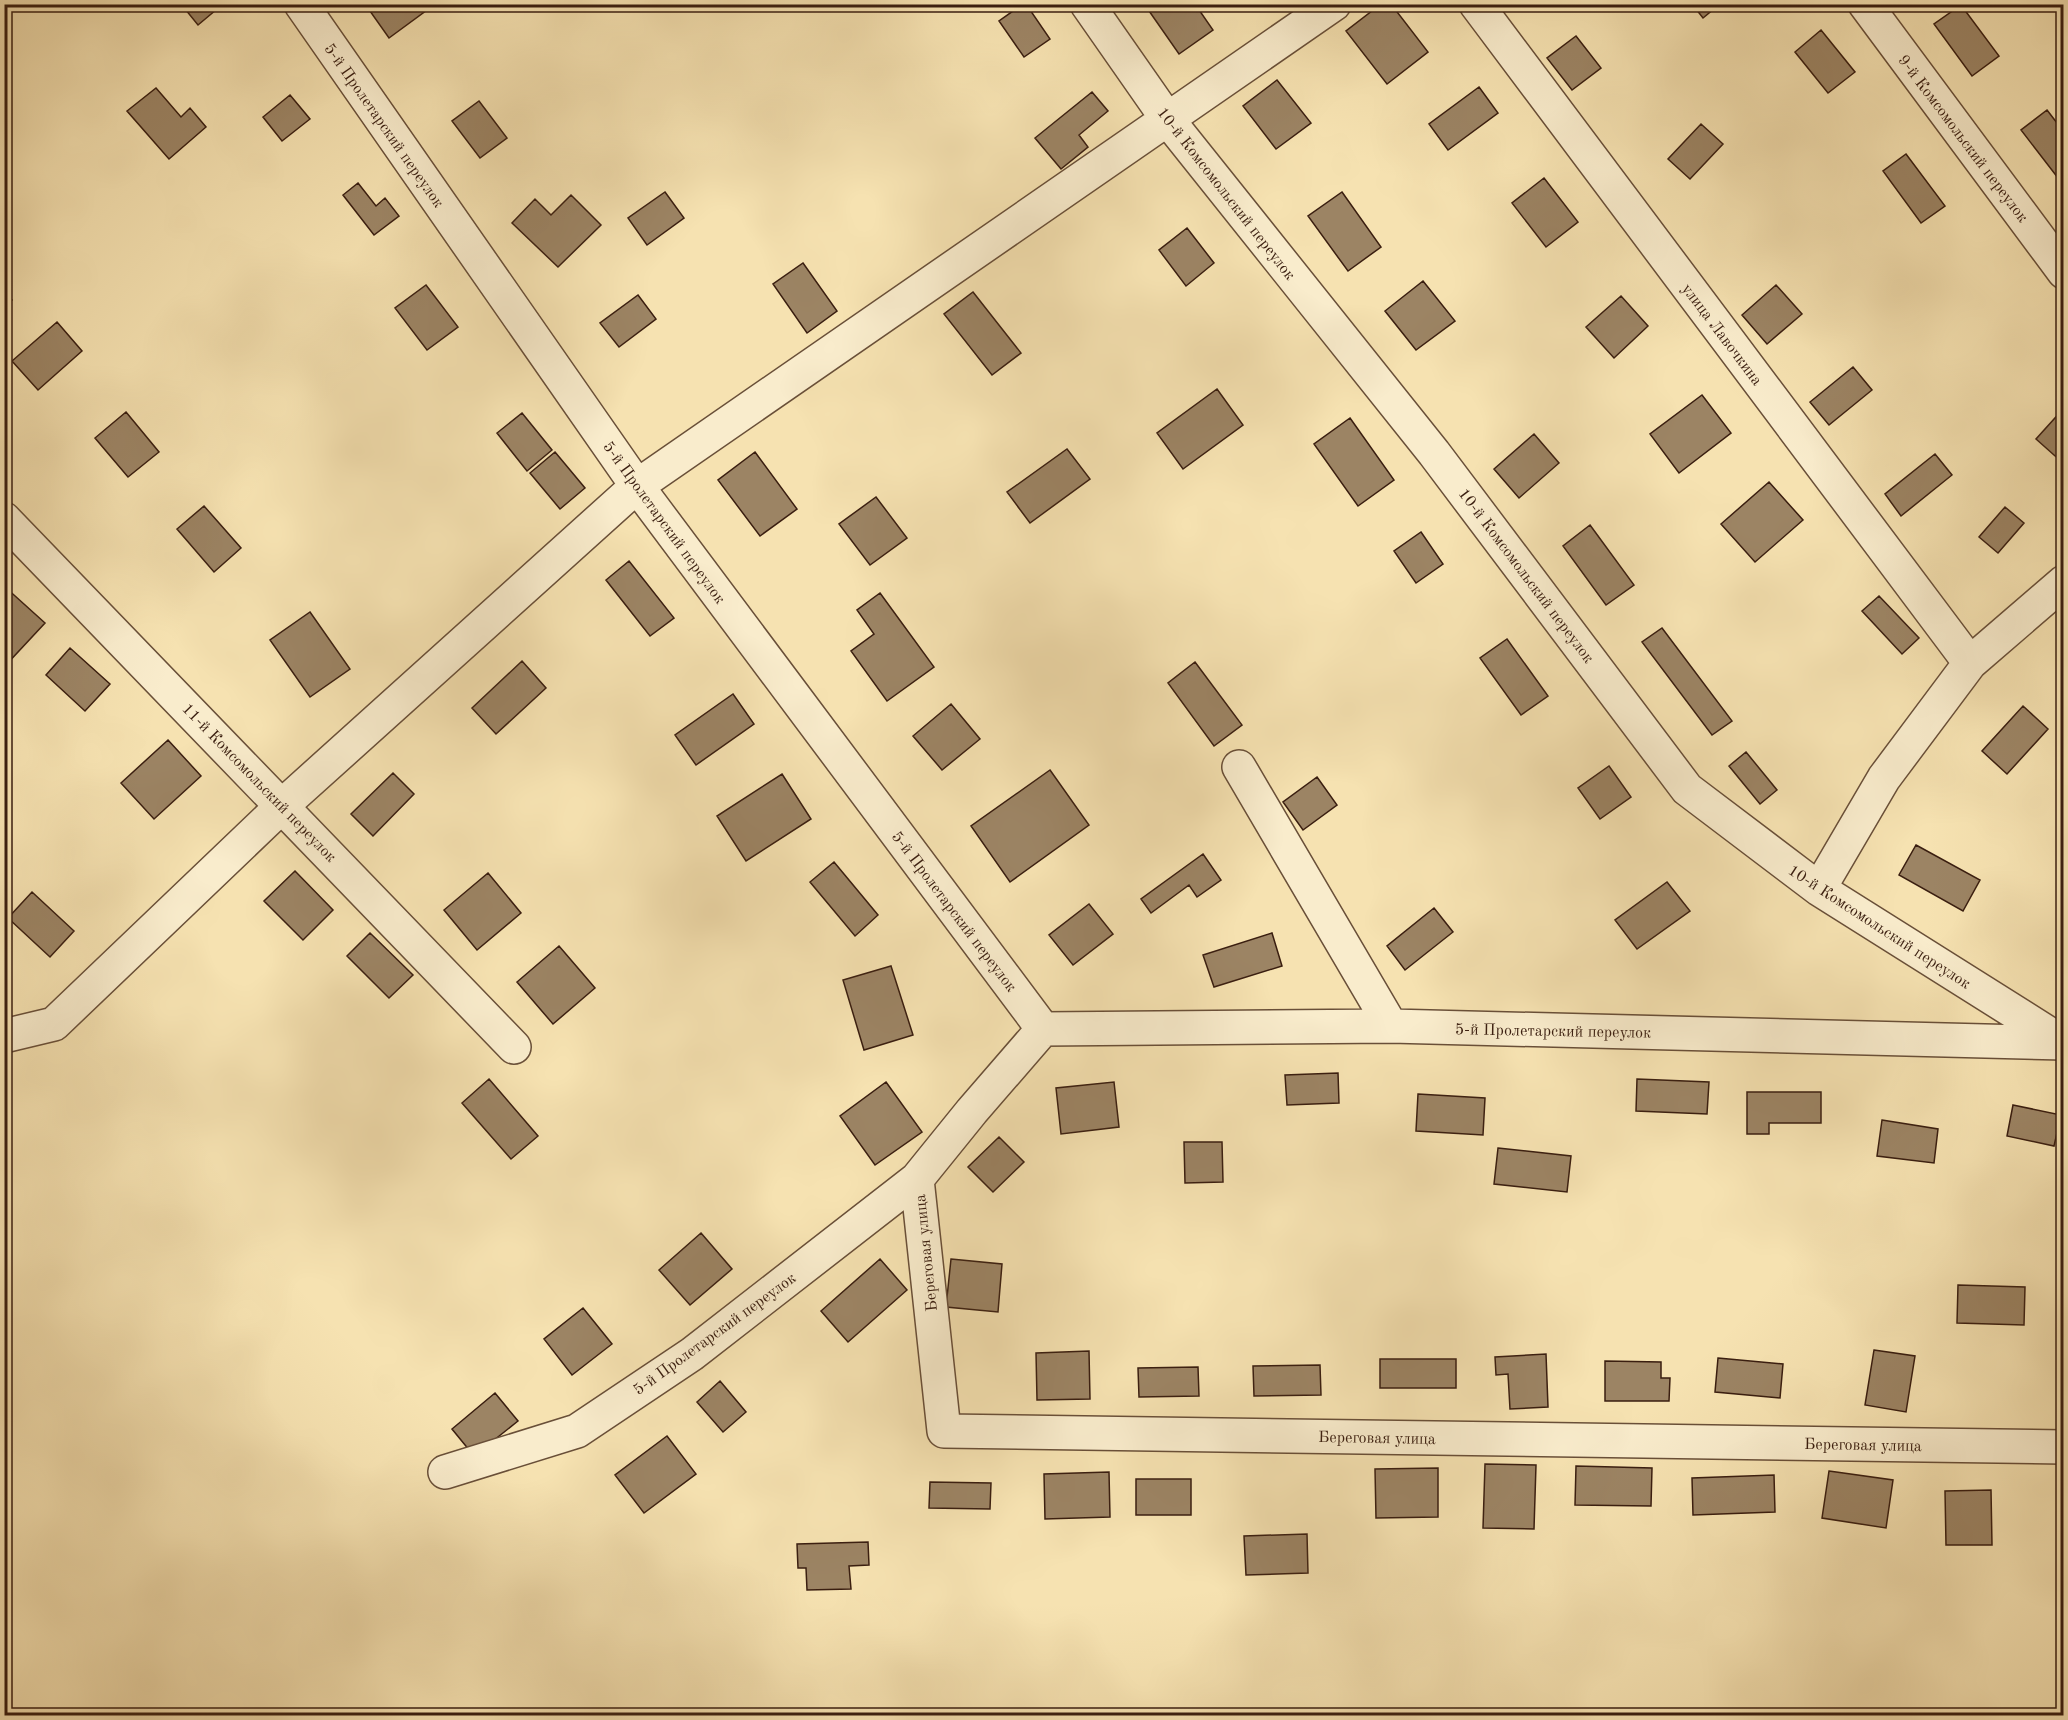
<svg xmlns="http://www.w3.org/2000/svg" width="2068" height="1720" font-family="'Old Standard TT',serif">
  <rect width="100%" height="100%" fill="#f6e2b1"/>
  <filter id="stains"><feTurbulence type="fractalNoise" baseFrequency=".00333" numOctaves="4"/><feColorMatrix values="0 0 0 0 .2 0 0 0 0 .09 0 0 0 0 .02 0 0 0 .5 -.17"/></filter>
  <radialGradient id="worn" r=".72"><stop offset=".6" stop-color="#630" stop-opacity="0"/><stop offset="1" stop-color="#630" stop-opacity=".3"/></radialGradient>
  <path fill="#9c8464" stroke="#3a1e10" stroke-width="1.5" d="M181 4H223L198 25Z
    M365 4H423L427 10 389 38Z
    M1023 4H1026L1050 39 1024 57 999 21Z
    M1151 4H1195L1213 30 1179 54 1147 8Z
    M1381 4H1391L1428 52 1387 84 1346 31Z
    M1692 4H1720L1703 18Z
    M1961 5 1999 56 1972 76 1934 24Z
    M1821 30 1855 72 1828 93 1795 52Z
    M1576 36 1601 68 1572 90 1547 58Z
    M1277 80 1311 123 1276 149 1243 106Z
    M1479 87 1498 113 1448 150 1429 124Z
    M156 88 181 117 190 108 206 127 169 159 127 111Z
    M1092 92 1108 111 1079 135 1088 147 1061 169 1035 138Z
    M290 95 310 119 282 141 263 117Z
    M479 101 507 138 480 158 452 121Z
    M2047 110 2064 132V174L2058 178 2021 130Z
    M1701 124 1723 144 1690 179 1668 159Z
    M1906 154 1945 206 1921 223 1883 171Z
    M1544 178 1578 222 1546 247 1512 203Z
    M358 183 376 206 385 198 399 216 374 235 343 195Z
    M665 192 684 218 647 245 628 218Z
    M1342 192 1381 247 1348 271 1308 216Z
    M571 195 601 225 558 267 512 223 535 199 551 215Z
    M1187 228 1214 263 1186 286 1159 250Z
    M803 263 837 311 807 333 773 284Z
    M1423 281 1455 321 1416 350 1385 311Z
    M426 285 458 327 427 350 395 308Z
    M1776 285 1802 314 1767 344 1742 315Z
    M4 292 12 300 4 307Z
    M973 292 1021 353 992 375 944 314Z
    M638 295 656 319 619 347 600 323Z
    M1621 296 1648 326 1614 358 1586 327Z
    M57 322 82 351 38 390 12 361Z
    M1853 367 1872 390 1829 425 1810 402Z
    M1217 389 1243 425 1183 469 1157 433Z
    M1702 395 1731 433 1679 473 1650 434Z
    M2064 408V462L2063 463 2036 439Z
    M126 412 159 452 128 477 95 438Z
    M522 413 552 450 527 471 497 433Z
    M1350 418 1394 480 1358 506 1314 444Z
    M1534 434 1559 463 1519 498 1494 469Z
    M1067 449 1090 479 1030 523 1007 492Z
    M555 452 585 488 560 509 530 473Z
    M755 452 797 509 760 536 718 480Z
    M1935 454 1952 475 1901 516 1885 494Z
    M1769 482 1803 520 1755 562 1721 524Z
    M876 497 907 538 870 565 839 524Z
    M204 506 241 548 214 572 177 529Z
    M2005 507 2024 523 1998 553 1979 537Z
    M1590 525 1634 585 1606 605 1563 546Z
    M1421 532 1443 564 1416 583 1394 551Z
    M629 561 674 618 650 636 606 580Z
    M4 586 45 623 4 667Z
    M880 593 934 667 887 701 851 651 874 634 857 610Z
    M1879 596 1919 638 1902 654 1862 611Z
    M310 612 350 669 310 697 270 640Z
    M1662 628 1732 721 1712 735 1642 642Z
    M1507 639 1548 696 1521 715 1480 658Z
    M70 648 110 684 85 711 46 675Z
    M522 661 546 688 496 734 472 708Z
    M1195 662 1242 725 1214 746 1168 683Z
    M733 694 754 724 696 765 675 735Z
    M951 704 980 739 942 770 913 736Z
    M2023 706 2048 729 2007 774 1982 751Z
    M168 740 201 776 154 819 121 783Z
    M1746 752 1777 790 1760 804 1729 766Z
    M1609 766 1631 797 1600 819 1578 788Z
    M1050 770 1089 825 1010 882 971 826Z
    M393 773 414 794 373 836 351 814Z
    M782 774 811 819 746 861 717 816Z
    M1317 777 1337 805 1303 830 1283 802Z
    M1916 845 1980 880 1963 911 1899 875Z
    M1203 854 1221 880 1197 897 1189 885 1151 913 1141 899Z
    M834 862 878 915 855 936 810 882Z
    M295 871 333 910 303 940 264 901Z
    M488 873 521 913 477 950 444 910Z
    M1667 882 1690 911 1637 949 1615 920Z
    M32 892 74 931 50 957 8 918Z
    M1089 904 1113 934 1073 965 1049 935Z
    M1434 908 1453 932 1405 970 1387 946Z
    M370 933 413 975 389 998 347 956Z
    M1272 933 1282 966 1214 987 1203 955Z
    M559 946 595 988 553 1024 517 982Z
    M891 966 913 1035 864 1050 843 980Z
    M1338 1073 1339 1103 1287 1105 1285 1075Z
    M489 1079 538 1136 511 1159 462 1103Z
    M1637 1079 1709 1082 1707 1114 1636 1111Z
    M886 1082 922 1132 875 1165 840 1116Z
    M1114 1082 1119 1127 1061 1134 1056 1088Z
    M1747 1092H1821V1123H1769V1134H1747Z
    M1418 1094 1485 1098 1483 1135 1416 1131Z
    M2013 1105 2061 1115 2054 1146 2007 1136Z
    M1882 1120 1938 1129 1934 1163 1877 1156Z
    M999 1137 1024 1162 993 1192 968 1167Z
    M1184 1142H1222L1223 1182 1185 1183Z
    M1498 1148 1571 1156 1567 1192 1494 1184Z
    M701 1233 732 1269 690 1305 659 1270Z
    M880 1259 907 1290 848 1342 821 1311Z
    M951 1259 1002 1264 998 1312 946 1307Z
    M1958 1285 2025 1287 2024 1325 1957 1323Z
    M583 1308 612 1344 572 1375 544 1339Z
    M1874 1350 1915 1356 1906 1412 1865 1405Z
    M1089 1351 1090 1399 1037 1400 1036 1353Z
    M1546 1354 1548 1407 1510 1409 1508 1374 1496 1375 1495 1357Z
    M1718 1358 1783 1364 1780 1398 1715 1392Z
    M1380 1359H1456V1388H1380Z
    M1605 1361 1661 1362V1378H1670L1669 1401H1605Z
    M1320 1365 1321 1395 1254 1396 1253 1366Z
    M1198 1367 1199 1396 1139 1397 1138 1368Z
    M720 1381 746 1412 723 1432 697 1402Z
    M495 1393 518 1421 474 1456 452 1429Z
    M667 1436 696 1474 644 1513 615 1475Z
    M1485 1464 1536 1465 1534 1529 1483 1528Z
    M1576 1466 1652 1468 1651 1506 1575 1505Z
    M1438 1468V1517L1376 1518 1375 1469Z
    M1829 1471 1893 1480 1886 1528 1822 1518Z
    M1109 1472 1110 1517 1045 1519 1044 1474Z
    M1774 1475 1775 1512 1693 1515 1692 1478Z
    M1136 1479H1191V1515H1136Z
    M930 1482 991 1483 990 1509 929 1508Z
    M1991 1490 1992 1545H1946L1945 1491Z
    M1307 1534 1308 1573 1246 1575 1244 1536Z
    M868 1542 869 1565 849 1566 851 1589 807 1590 806 1568H798L797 1544Z"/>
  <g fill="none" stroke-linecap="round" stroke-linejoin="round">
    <g stroke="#694f38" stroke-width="36">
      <path id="minor" d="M301 4 637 486 1043 1029
        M1087 4 1168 120 1434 453 1687 789 1819 889 2062 1042
        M1476 4 1970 663
        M1865 4 2064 272
        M4 519 514 1047
        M1239 767 1391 1026
        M1819 889 1884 778 1970 663 2064 582
        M4 1036 54 1024 283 805 637 486 1334 4
        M917 1179 944 1431 2064 1447
        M445 1472 577 1431 692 1354 917 1179 972 1111 1043 1029 1391 1026 2064 1043"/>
    </g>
    <use href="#minor" stroke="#f9eccc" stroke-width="33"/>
  </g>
  <g text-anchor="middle" stroke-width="4.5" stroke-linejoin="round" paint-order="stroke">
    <g font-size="16" fill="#3a1e10" stroke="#f9eccc">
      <text transform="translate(385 125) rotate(55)" y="6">5-й Пролетарский переулок</text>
      <text transform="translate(1964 138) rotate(53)" y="6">9-й Комсомольский переулок</text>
      <text transform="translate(1227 193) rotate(52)" y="6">10-й Комсомольский переулок</text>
      <text transform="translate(1723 334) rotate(53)" y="6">улица Лавочкина</text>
      <text transform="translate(665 522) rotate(54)" y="6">5-й Пролетарский переулок</text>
      <text transform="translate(1527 575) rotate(53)" y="6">10-й Комсомольский переулок</text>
      <text transform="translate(260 782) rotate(46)" y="6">11-й Комсомольский переулок</text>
      <text transform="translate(955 911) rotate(53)" y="6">5-й Пролетарский переулок</text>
      <text transform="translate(1880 926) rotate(33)" y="6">10-й Комсомольский переулок</text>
      <text transform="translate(1553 1030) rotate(1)" y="6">5-й Пролетарский переулок</text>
      <text transform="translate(925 1253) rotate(-96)" y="6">Береговая улица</text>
      <text transform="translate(714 1333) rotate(-36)" y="6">5-й Пролетарский переулок</text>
      <text transform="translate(1377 1437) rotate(1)" y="6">Береговая улица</text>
      <text transform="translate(1863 1444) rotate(1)" y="6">Береговая улица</text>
    </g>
  </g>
  <rect width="2068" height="1720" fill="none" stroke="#f6e2b1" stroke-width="24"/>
  <rect x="6" y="6" width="2056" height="1708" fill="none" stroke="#3a1e10" stroke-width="3"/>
  <rect x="12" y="12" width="2044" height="1696" fill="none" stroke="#3a1e10" stroke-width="1.5"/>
  <rect width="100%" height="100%" filter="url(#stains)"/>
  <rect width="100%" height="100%" fill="url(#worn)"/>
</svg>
